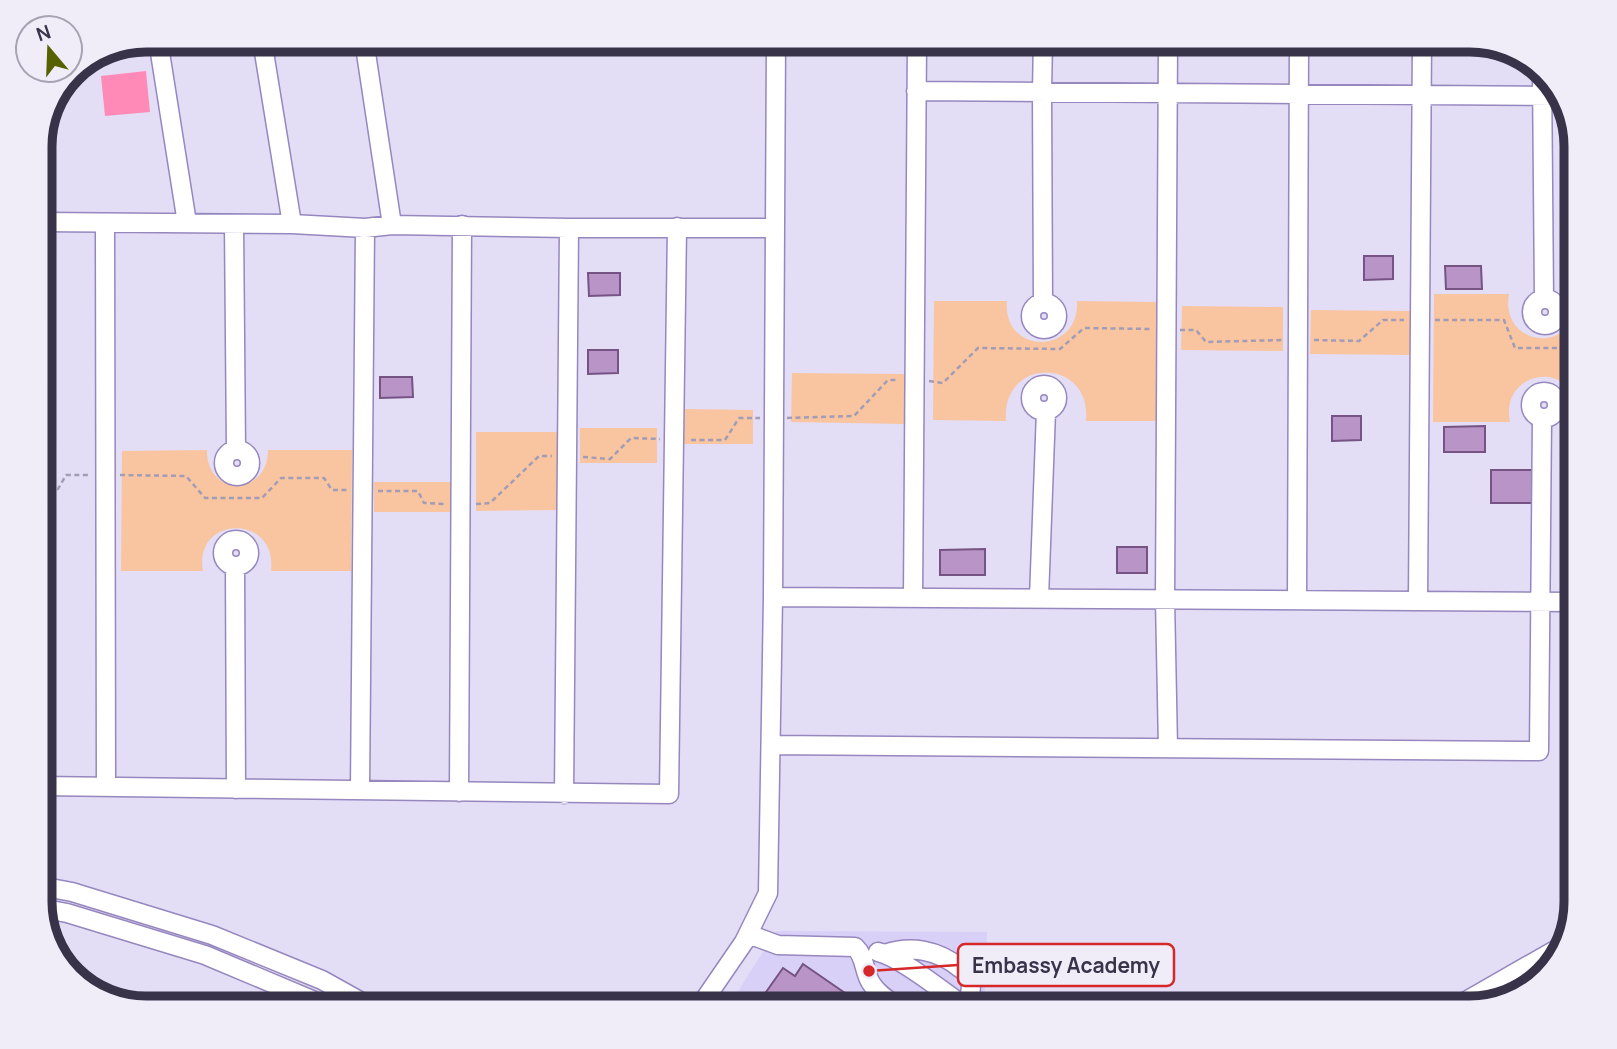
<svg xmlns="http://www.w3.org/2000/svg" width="1617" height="1049" font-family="Manrope,sans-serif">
  <rect width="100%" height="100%" fill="#e3def6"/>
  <path fill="#d9d0f7" d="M776 931 987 932 984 1009H727Z"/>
  <path fill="#f9c5a1" d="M1434 294H1509C1500 343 1565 356 1577 309V402C1561 358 1500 376 1510 422H1433Z
    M934 301H1007C1002 355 1080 356 1077 301L1157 302 1156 421H1086C1092 357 1001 356 1006 421L933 420Z
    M1182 306 1283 307V351L1181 350Z
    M1311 310 1412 311 1411 355 1310 354Z
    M792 373 905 374 904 424 791 422Z
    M685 409 753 410V444H684Z
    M580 428H657V463H580Z
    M476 432H558V510L476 511Z
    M207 450C206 497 268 497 268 450H352L351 571H271C278 513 193 515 203 571H121L122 451Z
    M374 482H452V512H374Z"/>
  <path fill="#ff8ab8" d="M146 71 150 112 105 116 101 76Z"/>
  <path fill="#b995c7" stroke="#755382" stroke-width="2" d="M1364 256H1393V279L1364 280Z
    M1445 266H1481L1482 289H1446Z
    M1577 266V290L1564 291V267Z
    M588 273H620V295L589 296Z
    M588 350H618V373L588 374Z
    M380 377H412L413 397 380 398Z
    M1332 416H1361V440L1332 441Z
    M1485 426V452H1444V427Z
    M1491 470H1533V503H1491Z
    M1117 547H1147V573H1117Z
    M985 549V575H940V550Z
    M803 964 845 993 837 1005 842 1009H754L783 968 795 976Z"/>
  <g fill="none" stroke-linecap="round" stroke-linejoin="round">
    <g stroke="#9687be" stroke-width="21">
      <path id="minor" d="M158 40 187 223
        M262 40 292 224
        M364 40 392 225
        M1043 40 1042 92 1043 303
        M1542 72 1544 299
        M916 91 1563 96
        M40 222 292 224 365 228 392 225 569 228H775
        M105 223 106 787
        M234 224 236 450
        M1532 312a13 13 0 1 1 26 0a13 13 0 1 1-26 0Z
        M1031 316a13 13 0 1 1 26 0a13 13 0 1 1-26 0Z
        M1031 398a13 13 0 1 1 26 0a13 13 0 1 1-26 0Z
        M1531 405a13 13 0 1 1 26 0a13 13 0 1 1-26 0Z
        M224 463a13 13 0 1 1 26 0a13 13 0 1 1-26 0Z
        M223 553a13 13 0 1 1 26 0a13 13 0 1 1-26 0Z
        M235 566 236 789
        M773 597 1577 602
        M913 598 917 40
        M1039 598 1046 411
        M1297 600 1299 40
        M1418 601 1422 40
        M771 745 1539 751 1542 418
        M1168 748 1165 599 1168 40
        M40 786 669 794 677 227
        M360 790 365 228
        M459 792 462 225
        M564 794 569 228
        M40 886 72 892 212 935 322 980 374 1009
        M40 908 67 913 205 955 312 1000 328 1009
        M748 934 778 945 855 947C866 957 863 971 871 983 878 995 890 1001 901 1009
        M878 952C900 957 941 990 961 1004L966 1009
        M885 954C911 945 938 950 960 968 962 969 967 973 968 975 974 986 969 998 966 1009
        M1518 996 1527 991
        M698 1009 744 942 768 893 773 597 776 40
        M1452 1009 1564 945"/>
    </g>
    <path stroke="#a29cb4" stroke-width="2.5" stroke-dasharray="5 3.5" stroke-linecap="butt" d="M1435 320H1504L1515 348H1560L1577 327
      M1180 330H1196L1206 342 1283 340
      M1314 340 1359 341 1383 320H1404
      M929 381 943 383 978 348 1060 349 1084 328 1153 329
      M787 418 854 416 888 380H898
      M691 440H725L739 418H760
      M221 453C202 491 276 489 252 450
      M583 457 610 459 631 438 660 439
      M120 475 186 476 205 498H262L281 478H324L332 490H347
      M40 488 58 489 66 475H89
      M378 491H418L424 503 445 504
      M476 504 490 503 539 456H552"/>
    <use href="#minor" stroke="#fff" stroke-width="18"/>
  </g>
  <path d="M0 0H1617V1049H0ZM146 52H1470A94 94 0 0 1 1564 146V902A94 94 0 0 1 1470 996H146A94 94 0 0 1 52 902V146A94 94 0 0 1 146 52Z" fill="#f0edf9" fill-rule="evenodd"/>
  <path fill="none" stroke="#39334a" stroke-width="9" d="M146 52H1470A94 94 0 0 1 1564 146V902A94 94 0 0 1 1470 996H146A94 94 0 0 1 52 902V146A94 94 0 0 1 146 52Z"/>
  <path fill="none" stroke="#d62828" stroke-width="2.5" d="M869 971L958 965"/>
  <circle fill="#d62828" stroke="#f0edf9" stroke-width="2.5" cx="869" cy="971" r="7"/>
  <rect fill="#f0edf9" stroke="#d62828" stroke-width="2.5" x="958" y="944" width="216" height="42" rx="7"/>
  <g font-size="21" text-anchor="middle" font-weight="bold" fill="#39334a">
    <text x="1066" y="973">Embassy Academy</text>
  </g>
  <g transform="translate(49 49) rotate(341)"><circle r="33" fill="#f0edf9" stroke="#a7a3b3" stroke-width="2"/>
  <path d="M0-5L12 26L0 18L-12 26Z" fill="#586100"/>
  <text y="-10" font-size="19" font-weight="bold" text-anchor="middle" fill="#39334a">N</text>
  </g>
</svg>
